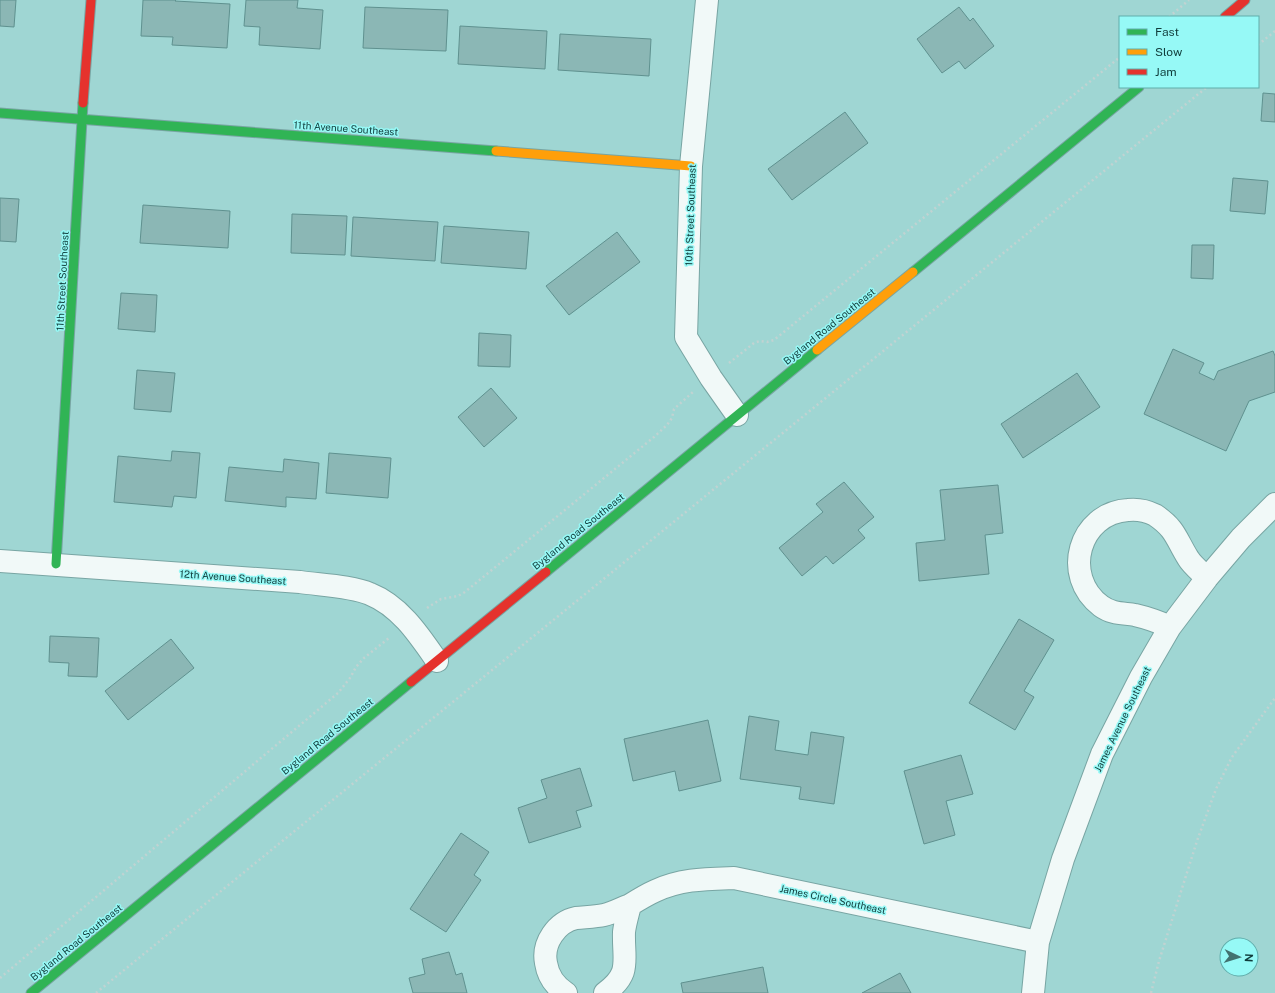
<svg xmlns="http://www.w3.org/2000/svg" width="1275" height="993" font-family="'Public Sans',sans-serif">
  <rect width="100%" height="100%" fill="#9fd6d3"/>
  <path fill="#8bb7b5" stroke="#5f918f" d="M0 0H16L14 27 0 26Z
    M143 0H176L175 1 230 4 227 48 172 45 173 37 141 36Z
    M246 0H298L297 8 323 10 320 49 259 45 260 27 244 26Z
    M365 7 448 10 446 51 363 48Z
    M959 7 970 21 973 18 994 46 965 69 959 61 942 73 917 39Z
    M460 26 547 31 545 69 458 64Z
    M560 34 651 39 649 76 558 70Z
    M1263 93 1275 94V122L1261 121Z
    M845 112 868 143 792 200 768 169Z
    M1233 178 1268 181 1265 214 1230 211Z
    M0 198 19 199 16 242 0 241Z
    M143 205 230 211 228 248 140 243Z
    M292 214 347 216 345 255 291 253Z
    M353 217 438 222 435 261 351 256Z
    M444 226 529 232 526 269 441 263Z
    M617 232 640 262 569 315 546 286Z
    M1192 245H1214L1213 279 1191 278Z
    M121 293 157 295 155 332 118 329Z
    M479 333 511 335 510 367 478 366Z
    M1173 349 1204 363 1199 373 1214 380 1218 371 1273 351 1275 356V392L1249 401 1226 451 1144 414Z
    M137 370 175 373 171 412 134 409Z
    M1077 373 1100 407 1023 458 1001 424Z
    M491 388 517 418 484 447 458 417Z
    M172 451 200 453 196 498 174 496 172 507 114 502 118 456 171 461Z
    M329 453 391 458 388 498 326 493Z
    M284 459 319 463 316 499 286 497V507L225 501 229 467 283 472Z
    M844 482 874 517 858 530 865 538 833 564 826 556 802 576 779 548 823 512 816 504Z
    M998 485 1003 533 985 535 989 574 919 581 916 543 945 540 940 490Z
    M1019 619 1054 640 1024 691 1034 697 1015 730 969 703Z
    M50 636 99 638 97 677 68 676 69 663 49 662Z
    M171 639 194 668 128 720 105 691Z
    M749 716 779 721 775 750 808 755 811 732 844 737 834 804 799 799 801 787 740 779Z
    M708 720 721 781 679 791 675 771 633 781 624 739Z
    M961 755 973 794 946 801 955 835 924 844 904 771Z
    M580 768 592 806 576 811 581 827 529 843 518 808 547 798 541 780Z
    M461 833 489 852 474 875 481 880 446 932 410 909Z
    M449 952 456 975 462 973 467 993H413L409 978 425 974 422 959Z
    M763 967 768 993H683L681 983Z
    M900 973 911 993H862Z"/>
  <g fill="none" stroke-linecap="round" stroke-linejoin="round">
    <g stroke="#78a5a3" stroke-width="24">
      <path id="street" d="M707 0 691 166 686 337 711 378 737 415
        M0 561 300 582C320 585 352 586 370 594 400 606 419 635 437 661
        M1170 627C1159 622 1148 618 1135 615 1123 613 1112 614 1101 606 1061 576 1079 513 1128 510 1137 509 1147 511 1155 515 1176 529 1176 539 1188 558 1192 565 1201 572 1207 578
        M630 905C638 900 646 895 655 891 681 879 705 879 734 878L1038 942
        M566 993C555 986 548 976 546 963 542 943 557 922 576 918 585 917 595 917 604 915 613 913 622 908 630 905 628 914 625 923 624 932 623 961 632 973 605 993
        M1033 993 1038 942 1063 859 1102 754 1141 677 1170 627 1207 578 1241 538 1275 504"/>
    </g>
    <g stroke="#78a5a3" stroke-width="11">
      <path id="fast" d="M0 113 496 151
        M913 272 1139 87
        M56 564 83 103
        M546 572 817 350
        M31 993 411 682"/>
    </g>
    <g stroke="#78a5a3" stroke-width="11">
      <path id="slow" d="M496 151 691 166
        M817 350 913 272"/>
    </g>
    <g stroke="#78a5a3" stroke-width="11">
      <path id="jam" d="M1225 17 1245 0
        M83 103 91 0
        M411 682 546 572"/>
    </g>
    <path stroke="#c1d3d2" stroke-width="2.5" stroke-dasharray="2 3" stroke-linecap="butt" d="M1169 17 1189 0
      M1258 45 1275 31
      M729 363 754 343 760 341 767 342 774 340 1120 57
      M427 608 441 599 458 596 465 592 654 437 667 425 672 418 674 409 693 392
      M0 978 338 693 350 678 356 667 364 658 389 638
      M96 993 1207 87
      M1151 993 1159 961 1197 841 1216 789 1232 757 1275 698"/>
    <use href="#street" stroke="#f1f9f8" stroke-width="22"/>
    <use href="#fast" stroke="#30b455" stroke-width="9"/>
    <use href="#slow" stroke="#ff9f0a" stroke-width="9"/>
    <use href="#jam" stroke="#e5322d" stroke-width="9"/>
  </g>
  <g text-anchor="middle" stroke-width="3" stroke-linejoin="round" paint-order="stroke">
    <g font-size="10" fill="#103c3b" stroke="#96f9f6">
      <text transform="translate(346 128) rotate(4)" y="4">11th Avenue Southeast</text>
      <text transform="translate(690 215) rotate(-88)" y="4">10th Street Southeast</text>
      <text transform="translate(62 281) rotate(-87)" y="4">11th Street Southeast</text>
      <text transform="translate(829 326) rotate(-39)" y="4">Bygland Road Southeast</text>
      <text transform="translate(578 531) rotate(-39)" y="4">Bygland Road Southeast</text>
      <text transform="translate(233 577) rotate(4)" y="4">12th Avenue Southeast</text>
      <text transform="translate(1122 719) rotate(-64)" y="4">James Avenue Southeast</text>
      <text transform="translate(327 736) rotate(-39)" y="4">Bygland Road Southeast</text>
      <text transform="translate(833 899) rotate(12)" y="4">James Circle Southeast</text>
      <text transform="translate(76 942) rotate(-39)" y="4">Bygland Road Southeast</text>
    </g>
  </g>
  <rect x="1119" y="16" width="140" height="72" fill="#96f9f6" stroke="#60adab"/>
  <rect x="1127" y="29" width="20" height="6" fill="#30b455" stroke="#60adab"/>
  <text x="1155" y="36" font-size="12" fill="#103c3b">Fast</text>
  <rect x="1127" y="49" width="20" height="6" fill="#ff9f0a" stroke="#60adab"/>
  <text x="1155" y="56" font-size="12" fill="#103c3b">Slow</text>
  <rect x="1127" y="69" width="20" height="6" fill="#e5322d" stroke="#60adab"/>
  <text x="1155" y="76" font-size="12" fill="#103c3b">Jam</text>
  <g transform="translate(1239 957) rotate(94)"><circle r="19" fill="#96f9f6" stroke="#60adab"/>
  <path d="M0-3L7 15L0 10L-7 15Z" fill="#427270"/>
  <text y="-6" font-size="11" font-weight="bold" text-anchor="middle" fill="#103c3b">N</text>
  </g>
</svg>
